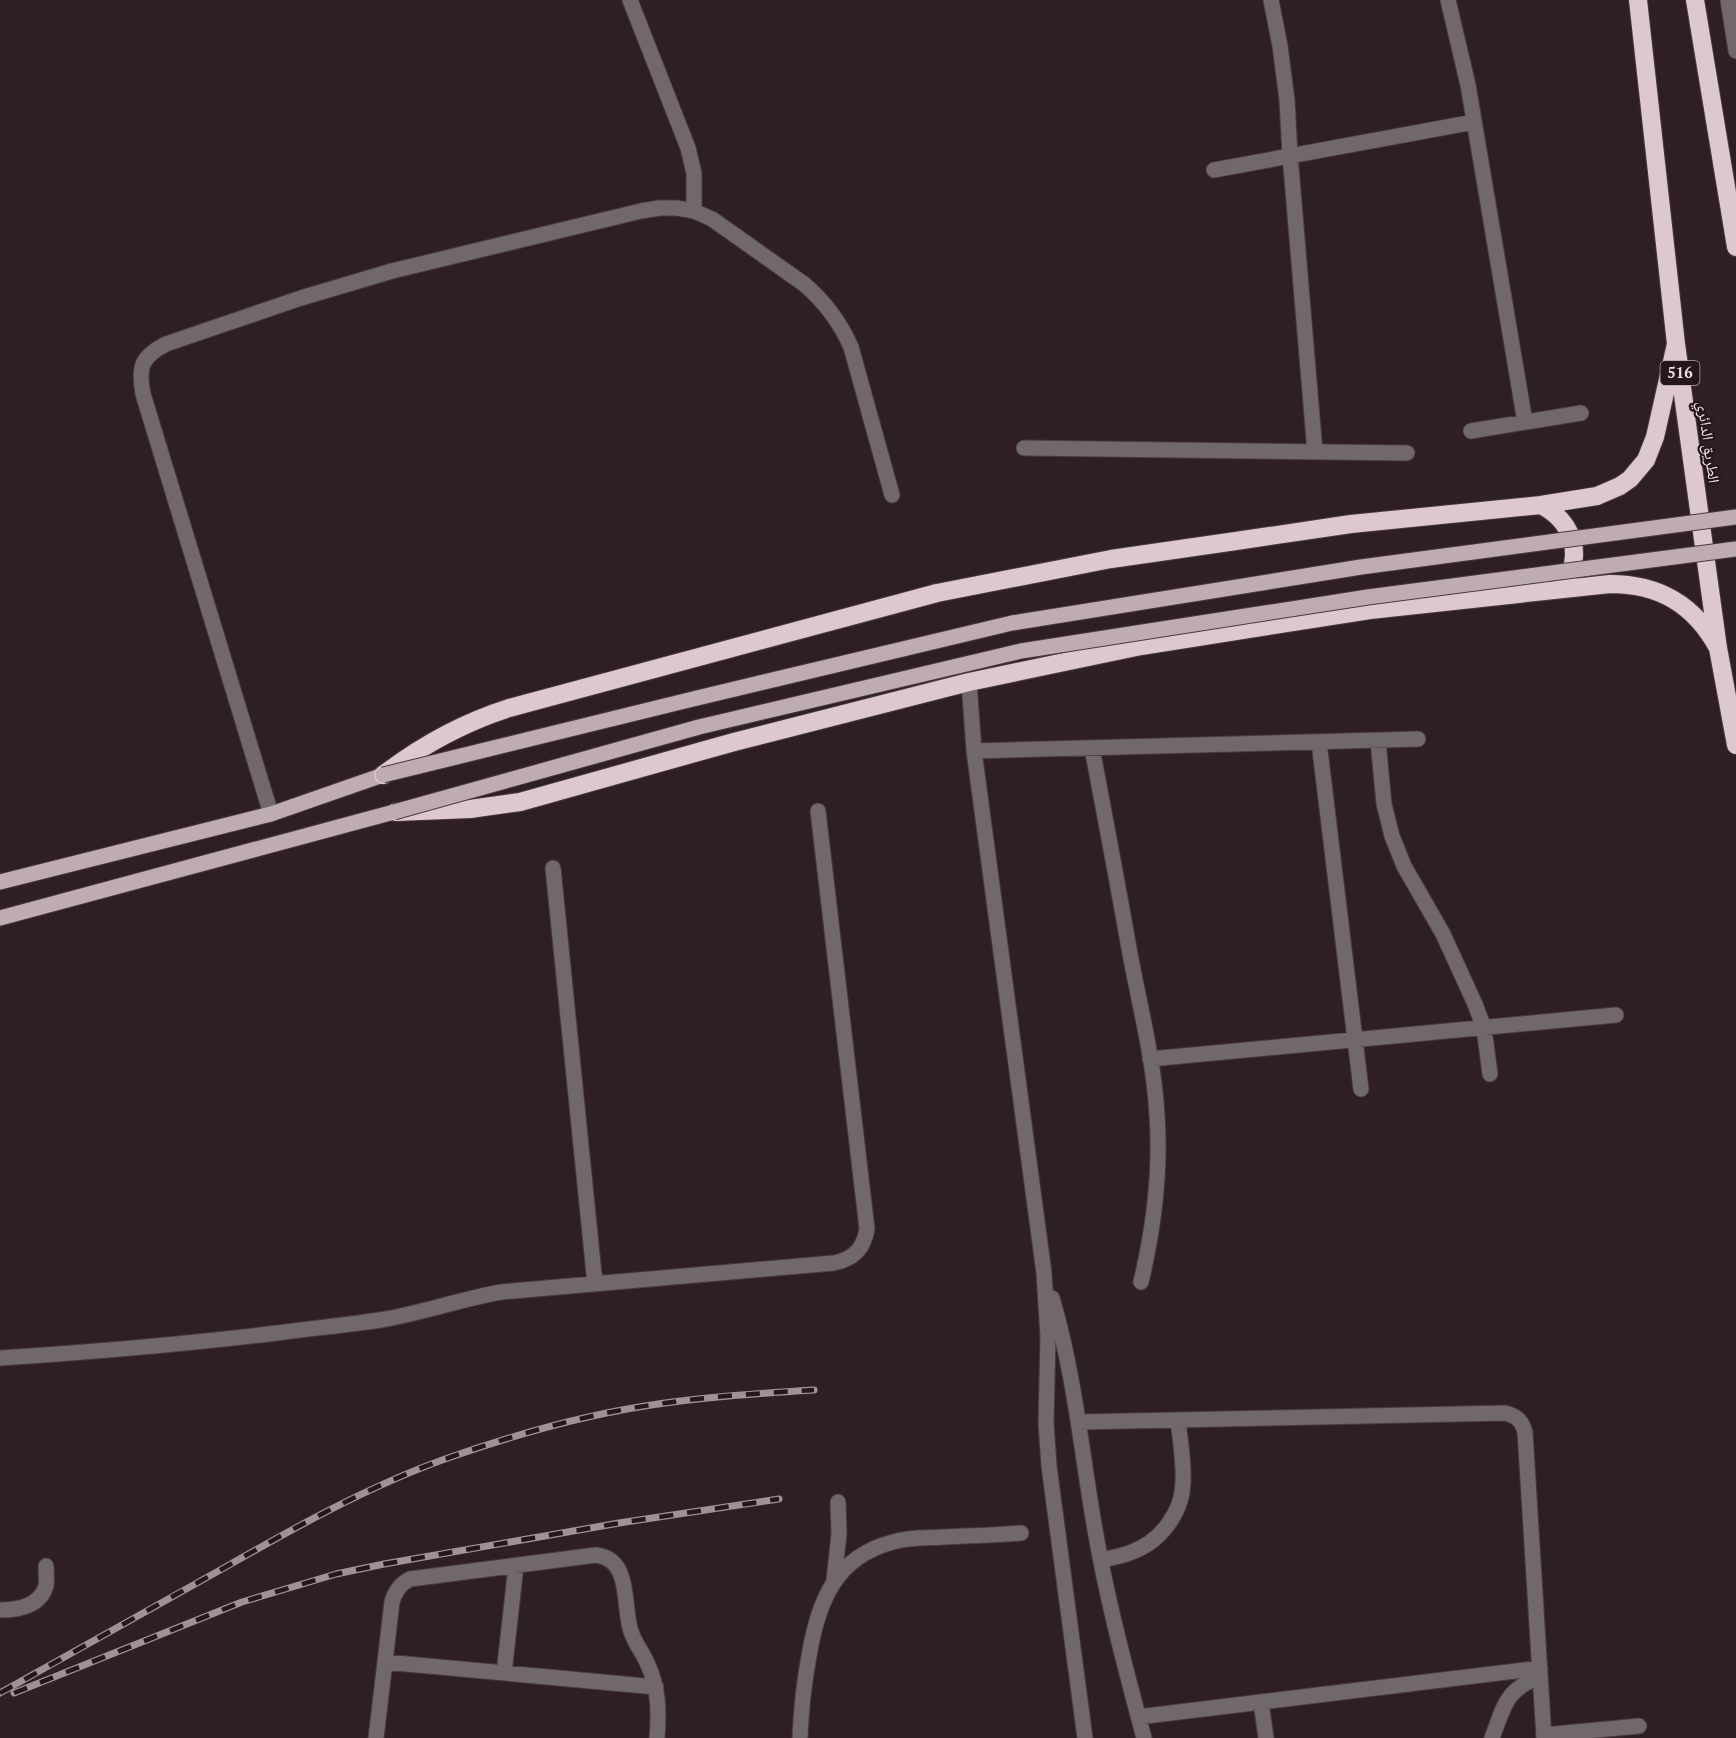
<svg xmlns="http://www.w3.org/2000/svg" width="1736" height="1738" font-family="'PT Serif','Noto Naskh Arabic',serif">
  <rect width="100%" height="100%" fill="#2e1f25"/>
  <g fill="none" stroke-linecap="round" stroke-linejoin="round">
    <g stroke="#493a40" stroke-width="17">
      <path id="minor" d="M630 0 688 148 694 173V211
        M1271 0 1280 46 1287 100 1290 155 1315 452
        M1448 0 1468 85 1525 422
        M1728 0 1736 51
        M1214 170 1474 122
        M1471 431 1581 413
        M1024 448 1407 453
        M969 682 974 751 1044 1273 1048 1337 1046 1423 1049 1466 1085 1738
        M1378 741 1384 804 1392 836 1404 866 1443 934 1475 1004 1484 1028 1490 1074
        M1319 742 1361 1089
        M1092 748C1105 817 1118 885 1130 954 1140 1007 1154 1061 1157 1115 1161 1172 1154 1227 1141 1282
        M974 751 1418 739
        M271 814 143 394C138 367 141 357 166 344L301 298 392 271 641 211 659 208H677L694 211 712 219 804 284C825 302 840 322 851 347L892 495
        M553 868 595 1284
        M1150 1059 1616 1015
        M1052 1298C1074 1372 1081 1448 1094 1524 1106 1596 1125 1667 1144 1738
        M0 1358C93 1352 185 1344 277 1333 313 1328 350 1325 386 1319 425 1312 462 1299 501 1292L834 1263C854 1259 864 1248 867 1229L818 811
        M1078 1422 1505 1413C1517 1416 1522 1421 1525 1432L1544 1738
        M1101 1560C1111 1558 1122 1556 1132 1552 1161 1541 1183 1512 1183 1481 1184 1461 1180 1440 1178 1420
        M834 1580 839 1534 838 1502
        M0 1610C18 1610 40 1606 46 1586 47 1580 46 1572 46 1566
        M385 1662 656 1687
        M504 1673 516 1566
        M1261 1702 1266 1738
        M1138 1717 1540 1668
        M1544 1735 1639 1726
        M376 1738 392 1602C395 1591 400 1584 410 1579L596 1555C631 1559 623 1603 630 1628 633 1642 643 1652 648 1665 659 1689 659 1713 657 1738
        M800 1738C801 1710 804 1683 809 1656 818 1602 835 1557 893 1542 909 1537 926 1538 943 1537 969 1536 995 1535 1021 1533
        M1492 1738C1505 1704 1505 1691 1540 1676"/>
    </g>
    <g stroke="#493a40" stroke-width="17">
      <path id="major" d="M0 882 271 814 383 775
        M0 918 394 812"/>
    </g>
    <g stroke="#493a40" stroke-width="20">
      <path id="highway" d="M1638 0 1676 344 1718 648 1736 745
        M1695 0 1736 247
        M1541 505C1572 521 1585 555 1563 585
        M383 775C422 745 462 723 509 708L937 593 1111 559 1236 541 1351 524 1541 505 1597 496 1620 486 1630 479 1646 460 1655 437 1676 344
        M396 812 470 809 520 802 734 742 969 682 1141 646 1370 610 1610 584C1659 584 1694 604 1718 648"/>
    </g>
    <use href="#minor" stroke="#71686b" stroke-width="15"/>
    <use href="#major" stroke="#beacb2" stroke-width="15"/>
    <use href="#highway" stroke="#dcc8ce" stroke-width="18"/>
    <g stroke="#9e9297" stroke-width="7">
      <path id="rail" d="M0 1693C74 1652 148 1610 222 1569 294 1528 367 1487 445 1459 516 1434 590 1413 665 1403 714 1396 764 1393 814 1390
        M14 1693 242 1602 336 1574 384 1564 619 1523 779 1499"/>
    </g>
    <use href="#rail" stroke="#24161b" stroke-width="4.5" stroke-dasharray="14" stroke-linecap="butt"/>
    <g stroke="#493a40" stroke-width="17" stroke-linecap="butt">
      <path id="major-bridge" d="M383 775 693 699 1012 623 1361 567 1736 517
        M394 812 699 727 1021 651 1368 597 1736 549"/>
    </g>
    <use href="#major-bridge" stroke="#beacb2" stroke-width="15"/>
  </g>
  <g text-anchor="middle" stroke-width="4.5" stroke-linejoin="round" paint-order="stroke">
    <rect fill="#24161b" stroke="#b0a5a8" stroke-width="1.5" x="1660.5" y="361" width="39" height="24" rx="4.5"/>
    <g font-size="15" font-weight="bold" fill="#ece2e5">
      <text x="1680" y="378">516</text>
    </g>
    <g font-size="16" fill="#ece2e5" stroke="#24161b">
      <text transform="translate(1709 442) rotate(82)" y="6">الطريق الدائري</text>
    </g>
  </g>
</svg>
